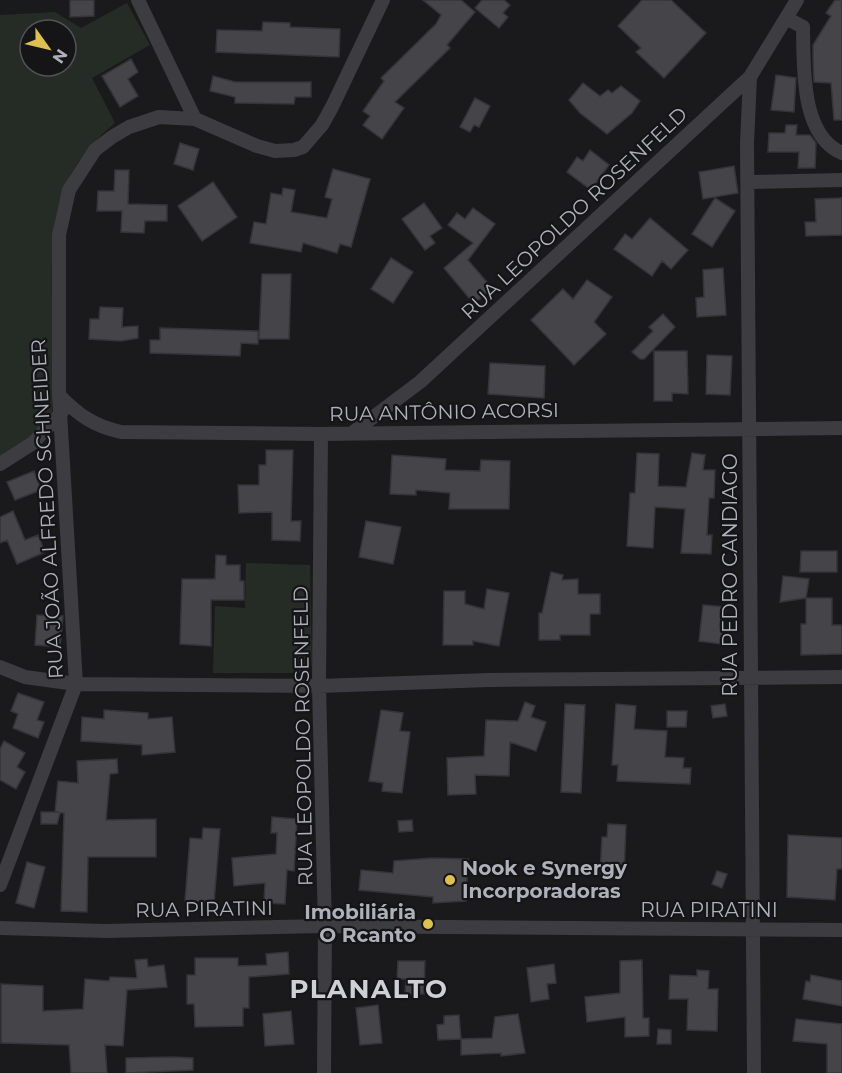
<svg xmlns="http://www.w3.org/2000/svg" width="842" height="1073" font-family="Montserrat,sans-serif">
  <rect width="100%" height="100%" fill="#1a1a1c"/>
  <path fill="#252c26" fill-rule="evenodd" d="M127 3 150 45 92 78 115 123C51 177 51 223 52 301 52 338 52 375 52 412L34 434 0 457V15L55 12 81 28ZM30 30H66V66H30Z
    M246 563 310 565 312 665 305 673H213L215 606 245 608Z"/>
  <path fill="#454549" stroke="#353438" stroke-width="1.5" d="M70 0H94V16L70 17Z
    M423 0H461L475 12 447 45 450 48 395 102 404 108 382 139 363 125 370 116 363 111 384 81 381 78 436 24 441 15Z
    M482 0H504L510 5 503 13 508 17 499 28 475 8Z
    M642 0H671L706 33 664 78 636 52 641 48 618 26Z
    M835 0H842V120H834L831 83 814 82 813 62V45L831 16 826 13Z
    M263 22 290 23V27L340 29 339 57 216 52 217 30 262 31Z
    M131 59 138 72 128 79 138 96 120 107 102 76Z
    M776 75 796 78 794 112 771 110Z
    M213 76 235 82H311V97H295L294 104 235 103V97L210 91Z
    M583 83 600 96 608 90 612 93 621 86 640 101 632 113 607 134 580 113 569 100Z
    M475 98 490 106 479 127 474 125 470 132 460 127Z
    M786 125H797L796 135H810L816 143 815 168H798L799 152H768L769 133H785Z
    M180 143 199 149 193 170 174 164Z
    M590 150 609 165 591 190 567 172 577 157 583 161Z
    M734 166 738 193 703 199 699 172Z
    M333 169 370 179 351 247 340 244 337 253 303 243 301 252 250 243 254 222 266 224 271 193 282 195 283 188 295 190 291 212 327 218 332 199 325 197Z
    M115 170H129L128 204 167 205V221H145L144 233 121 232 122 211H97L98 191H114Z
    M213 182 237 217 202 241 178 206Z
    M715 198 735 211 712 247 692 234Z
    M842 198V235L806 236 805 222H816L815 199Z
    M424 203 442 228 430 236 435 243 425 250 402 219Z
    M473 208 495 224 468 260 492 288 474 304 444 268 473 243 448 225 457 213 465 219Z
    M650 218 688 250 671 269 662 261 652 276 614 249 625 234 632 239Z
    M391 258 413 272 393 303 371 289Z
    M723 268 726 315 697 317 696 298 704 297 703 270Z
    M262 274H291L289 339H259Z
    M587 280 612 297 594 322 606 334 574 365 531 320 563 289 573 299Z
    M100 307 123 308 122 327 138 326V338L121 341 89 339 90 319H99Z
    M663 314 675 327 644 359H640L632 352 653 331 649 327Z
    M160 328 258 331V344L241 343 240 356 150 353V340H160Z
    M654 351H687L688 394 672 393V401H654Z
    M707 355 732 356 730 395 706 394Z
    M490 363 545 366 544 398 488 394Z
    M266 450H293L291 521H301L300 541 272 540V512L239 513 238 485H259V465H266Z
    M637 453 659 454 658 486 686 487 692 453 705 455 703 470H715L714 498H709L707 535H712L711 554 681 553 685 509 655 507 653 548 627 546 630 493H635Z
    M392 455 446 459 445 470 480 471 481 460 510 461 509 509H449L450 493 416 490V495L390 494Z
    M34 471 41 490 15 500 7 482Z
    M13 511 25 540 38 535 45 552 17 564 7 540 0 543V517Z
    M366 521 401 527 393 564 359 557Z
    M801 551H837V572H800Z
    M216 555 226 556V565H240V581H244V600H211V646L180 644 182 579H215Z
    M551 572 563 575 562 580 578 579V594H600V614H590V635H560V640H539V613H542Z
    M783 576 809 579 806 598 780 602Z
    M487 589 509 593 499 646 473 641V645H443L444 591H465V604L484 609Z
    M806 598H832V625H842V654L801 655V624H806Z
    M703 605 726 607 721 644 699 641Z
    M37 615 63 616 60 647 35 645Z
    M18 693 44 702 37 720 44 722 38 738 13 728 18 714 11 711Z
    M525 702 535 706 531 717 546 722 536 751 510 742 509 776 475 775 476 794 448 795 447 758 484 756 486 720 518 721Z
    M565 704 585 705 581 793 561 792Z
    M616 704 636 706 634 729 667 731 665 757 684 758 683 768H691L690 784 617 781 618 765H612Z
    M725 704 727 716 713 718 711 706Z
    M104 710 148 713V719L172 717 175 752 142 755V745L81 741 82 717 104 719Z
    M381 710 403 713 400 731 410 732 402 793 382 791 383 783 369 781Z
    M667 711H687L686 727H667Z
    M4 741 25 753 17 767 25 772 16 789 0 780V749Z
    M117 759 118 773 110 774 106 820 156 819V857H88L87 912 61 911 64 813H60L57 824H41V812H59H55L58 781 78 783 77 761Z
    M272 817 297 819 294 871 287 870 285 904 264 903 265 883 234 886 232 858 276 854 277 833H271Z
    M412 820 413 831 399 832 398 821Z
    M608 824 626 825 624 874 600 873 602 837H607Z
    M203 828 220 829 214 903 185 901 190 838 202 839Z
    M788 835 842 838V869H837L835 900 787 897Z
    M433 858 468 859 466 901 433 903V897L359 890 361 870 393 873 394 861Z
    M27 862 45 867 34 908 16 903Z
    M717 871 727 874 722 888 712 884Z
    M288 952 289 974 249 977V1008H243V1026L195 1027 194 1004H187V975H195V958H238V966L267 965 266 954Z
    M147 959 148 967 164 965 167 987 127 990 123 1046 105 1045 107 1073H71L69 1045 1 1043V984L43 986V1011L83 1009 85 979 109 981 110 977 137 978 135 960Z
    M642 960 643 1018H649V1036L625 1037V1017L587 1022 585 997 620 993V961Z
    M398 961H425L424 994H405L406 979H397Z
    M554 964 556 983 547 984 549 999 531 1002 527 968Z
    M697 970 709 971 708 989H718L717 1031 687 1030 688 999H669L670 975 697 976Z
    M811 975 842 981V1006L803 999 806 981 810 982Z
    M378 1005 382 1043 360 1045 356 1008Z
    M291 1011 294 1044 265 1046 263 1014Z
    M518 1014 525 1053 501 1056V1053L461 1055V1039L492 1038 495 1017Z
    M459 1015 461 1039 438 1040 437 1025 444 1024V1016Z
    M796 1019 842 1024V1073H827V1044L793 1041Z
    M658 1029 671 1030V1044H657Z
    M172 1057 193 1058V1070L126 1073V1058Z"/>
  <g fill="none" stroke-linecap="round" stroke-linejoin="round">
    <path stroke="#3c3c41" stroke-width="14" d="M138 0 195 119
      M786 18 803 27C804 66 800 135 842 153
      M750 77 747 143 754 1073
      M748 182 842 180
      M59 395C78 415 94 426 121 432L321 434 842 428
      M352 433 420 382 750 77 797 0
      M321 434 319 686 325 926 324 1073
      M0 464 33 443 62 412
      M0 667 25 677 76 684 319 686 489 680 842 677
      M0 885 76 684 59 395V235L69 190 95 150 112 137 129 127 159 117 195 119 257 146 275 151 294 150 303 147 322 125 332 107 383 0
      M0 928 106 931 325 926 842 930"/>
  </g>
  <g fill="#ddc051" stroke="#151517" stroke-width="2">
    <circle cx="450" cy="880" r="6"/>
    <circle cx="428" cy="924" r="6"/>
  </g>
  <g text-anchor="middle" stroke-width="4.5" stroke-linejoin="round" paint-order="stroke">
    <g font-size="20" fill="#aeb0ba" stroke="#151517">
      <text transform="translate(574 213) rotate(-43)" y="7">RUA LEOPOLDO ROSENFELD</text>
      <text transform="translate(444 412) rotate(-1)" y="7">RUA ANTÔNIO ACORSI</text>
      <text transform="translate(47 509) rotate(-93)" y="7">RUA JOÃO ALFREDO SCHNEIDER</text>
      <text transform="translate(730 575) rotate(-90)" y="7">RUA PEDRO CANDIAGO</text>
      <text transform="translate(303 736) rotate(-91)" y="7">RUA LEOPOLDO ROSENFELD</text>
      <text transform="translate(204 909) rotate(-1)" y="7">RUA PIRATINI</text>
      <text x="709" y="917">RUA PIRATINI</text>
    </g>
    <g font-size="20" font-weight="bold" fill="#aeb0ba" stroke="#151517" text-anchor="start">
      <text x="462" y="875">Nook e Synergy<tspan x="462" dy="23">Incorporadoras</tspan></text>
      <text x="416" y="919" text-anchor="end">Imobiliária<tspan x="416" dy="23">O Rcanto</tspan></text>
    </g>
    <g font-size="26" font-weight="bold" letter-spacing="1.5" fill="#cfd0d6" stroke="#151517">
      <text x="369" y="998">PLANALTO</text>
    </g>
  </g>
  <g transform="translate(48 48) rotate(124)"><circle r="28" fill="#151517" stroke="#525358" stroke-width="1.5"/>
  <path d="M0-4.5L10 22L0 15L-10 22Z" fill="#ddc051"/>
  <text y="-9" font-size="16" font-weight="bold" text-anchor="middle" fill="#aeb0ba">N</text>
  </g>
</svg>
